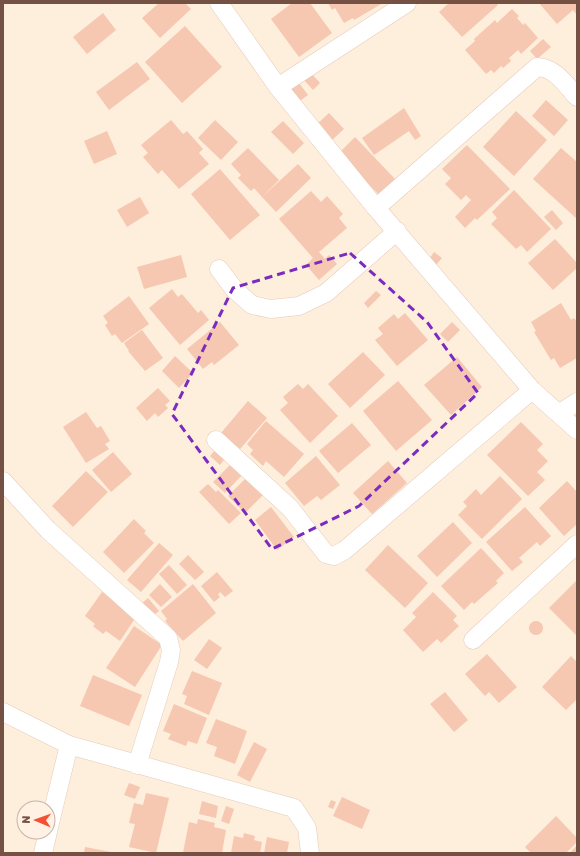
<svg xmlns="http://www.w3.org/2000/svg" width="580" height="856" font-family="Rubik,sans-serif">
  <rect width="100%" height="100%" fill="#feeedc"/>
  <path fill="#f6c7b1" d="M159 3H185L191 9 160 38 142 18Z
    M292 3H310L332 33 299 57 271 19Z
    M328 3H383L354 20 353 18 344 23 335 8 332 10Z
    M449 3H496L498 5 462 37 439 12Z
    M539 3H577V15L573 10 557 24Z
    M512 9 519 16 517 18 523 25 525 23 538 38 521 54 518 50 509 58 511 61 503 68 501 66 494 73 491 70 486 74 465 50 475 41 474 39 495 20 497 23Z
    M103 13 116 30 87 54 73 37Z
    M185 26 222 67 182 103 145 62Z
    M543 39 551 47 537 59 530 51Z
    M137 62 150 79 109 110 96 92Z
    M311 73 320 83 313 90 304 80Z
    M299 83 308 95 294 105 286 93Z
    M546 100 568 120 554 136 532 116Z
    M404 108 421 136 415 140 409 131 374 155 362 138Z
    M516 111 547 140 514 176 483 147Z
    M329 113 344 129 329 143 315 126Z
    M171 120 183 134 187 131 203 149 199 153 209 164 179 189 162 170 158 174 143 157 148 153 141 145Z
    M215 120 238 142 221 160 198 138Z
    M283 121 304 143 293 154 271 132Z
    M107 131 117 154 94 164 84 141Z
    M355 137 395 179 379 195 339 153Z
    M467 145 510 189 477 220 475 218 465 228 455 217 471 200 466 195 461 200 445 184 451 178 442 169Z
    M248 148 279 180 262 197 254 188 251 191 238 178 241 175 231 164Z
    M561 148 577 162V219L533 179Z
    M298 164 311 178 276 212 262 197Z
    M220 169 260 215 230 240 191 194Z
    M514 190 551 229 527 252 521 245 516 249 491 224 497 218 492 212Z
    M311 191 321 202 327 196 343 214 339 218 347 228 319 252 325 259 329 255 337 264 319 280 306 265 313 258 279 219Z
    M140 197 149 213 127 227 117 210Z
    M552 210 563 223 556 230 544 217Z
    M555 239 577 263V268L553 290 528 263Z
    M434 252 442 258 436 265 429 259Z
    M181 255 187 277 144 289 137 267Z
    M172 289 178 297 182 294 198 313 201 310 209 320 180 345 149 308Z
    M376 291 381 295 368 308 364 303Z
    M129 296 149 324 122 343 115 334 112 336 105 325 108 323 103 316Z
    M561 303 571 320 574 318 577 322V358L560 368 554 358 551 360 534 332 536 331 531 322Z
    M405 313 428 340 397 366 375 340 383 334 378 328 394 314 398 319Z
    M220 322 239 345 214 365 212 362 203 369 187 349Z
    M452 322 460 330 448 342 440 334Z
    M142 330 163 358 145 371 128 351H129L124 343Z
    M363 352 385 375 350 408 328 384Z
    M175 356 193 373 179 388 162 371Z
    M457 357 482 387 451 415 424 385Z
    M398 381 432 420 396 451 363 411Z
    M298 384 303 389 308 384 338 416 310 443 280 410 288 403 283 397Z
    M158 388 170 401 165 405 168 408 158 417 155 413 147 421 136 408Z
    M248 401 267 418 240 449 221 433Z
    M86 412 97 428 101 426 110 441 105 444 109 449 86 463 63 427Z
    M266 421 304 454 284 477 266 461 263 466 250 454 253 450 247 444Z
    M521 422 543 444 537 450 548 461 537 472 545 480 528 496 487 455Z
    M352 423 371 445 338 473 319 451Z
    M216 449 226 457 220 465 210 456Z
    M113 452 132 474 111 492 92 470Z
    M316 456 340 485 321 500 317 496 304 506 285 483Z
    M388 461 407 483 372 514 353 493Z
    M231 464 242 475 225 493 213 482Z
    M86 471 108 492 73 527 52 506Z
    M500 476 522 499 482 539 458 515 467 506 463 502 476 489 481 495Z
    M246 478 263 495 245 513 228 496Z
    M567 481 577 492V524L564 536 539 508Z
    M208 484 216 492 218 490 241 513 229 524 199 492Z
    M271 507 294 537 277 550 255 520Z
    M525 507 551 536 540 546 537 542 519 558 523 562 512 571 486 542Z
    M134 519 146 531 144 533 154 543 124 573 103 552Z
    M453 522 472 543 437 577 417 556Z
    M159 543 173 555 141 592 127 580Z
    M388 545 428 583 405 608 365 570Z
    M481 548 504 573 496 581 498 583 474 604 472 602 464 610 441 586Z
    M188 555 204 572 195 580 179 564Z
    M169 565 187 585 177 594 159 574Z
    M217 572 233 591 225 597 220 592 218 595 220 597 214 602 201 586Z
    M577 580V636L549 608Z
    M160 584 172 597 161 607 149 595Z
    M193 584 216 613 183 641 165 621 167 619 161 611Z
    M102 592 136 617 120 641 106 631 103 634 93 626 95 624 85 616Z
    M433 592 457 616 453 620 459 626 441 643 437 639 423 652 403 630 416 617 412 613Z
    M148 598 159 611 150 618 139 606Z
    M529 628a7 7 0 1 1 14 0a7 7 0 1 1-14 0Z
    M134 626 162 645 135 687 106 668Z
    M209 639 222 648 207 669 194 660Z
    M487 654 517 687 499 703 489 692 485 696 465 674Z
    M571 656 577 662V699L566 710 542 687Z
    M192 671 222 683 209 715 184 704 187 696 182 694Z
    M93 675 142 695 129 726 80 706Z
    M445 692 468 720 454 732 430 704Z
    M174 704 207 718 197 744 188 741 186 746 168 739 171 734 163 731Z
    M216 719 247 731 235 764 214 756 217 747 206 743Z
    M254 742 267 749 250 782 237 775Z
    M129 783 140 787 135 799 124 795Z
    M146 793 169 798 156 853 129 847 135 824 129 823 134 803 143 805Z
    M342 797 370 810 362 829 333 816Z
    M331 800 336 802 333 809 328 807Z
    M202 801 218 806 216 818 199 814Z
    M226 806 234 809 229 824 221 821Z
    M556 816 577 838V842L566 853H531L525 847Z
    M198 819 215 823 214 827 226 830 222 853H183L189 822 197 824Z
    M244 833 255 836 254 840 262 842 260 853H231L234 836 243 838Z
    M267 837 289 842 287 853H264Z
    M577 845V853H570Z
    M85 847 111 852V853H84Z"/>
  <g fill="none" stroke-linecap="round" stroke-linejoin="round">
    <g stroke="#e5cbbb" stroke-width="19">
      <path id="minor" d="M219 3 278 87 376 208 532 390 577 430
        M278 87 407 3
        M376 208 537 67C556 68 565 84 577 97
        M219 269 234 289 252 305 271 309 299 306 326 293 397 231
        M560 413 577 402
        M216 440 290 508 326 554 334 556 345 550 532 390
        M3 481 48 530 168 638 171 650 169 662 137 765
        M473 640 577 544
        M3 712 69 745 294 808 307 828 310 853
        M48 831 69 745
        M43 853 48 832"/>
    </g>
    <use href="#minor" stroke="#fff" stroke-width="18"/>
  </g>
  <path fill="none" stroke="#7b2cbf" stroke-width="3" stroke-dasharray="8 5" stroke-linejoin="round" d="M350 253 427 322 478 393 359 506 272 549 172 414 233 288Z"/>
  <rect width="580" height="856" fill="none" stroke="#755143" stroke-width="8"/>
  <g transform="translate(36 820) rotate(272)"><circle r="19" fill="#fff2e5" stroke="#c8b2a4"/>
  <path d="M0-3L7 15L0 10L-7 15Z" fill="#f55034"/>
  <text y="-6" font-size="11" font-weight="bold" text-anchor="middle" fill="#755143">N</text>
  </g>
</svg>
